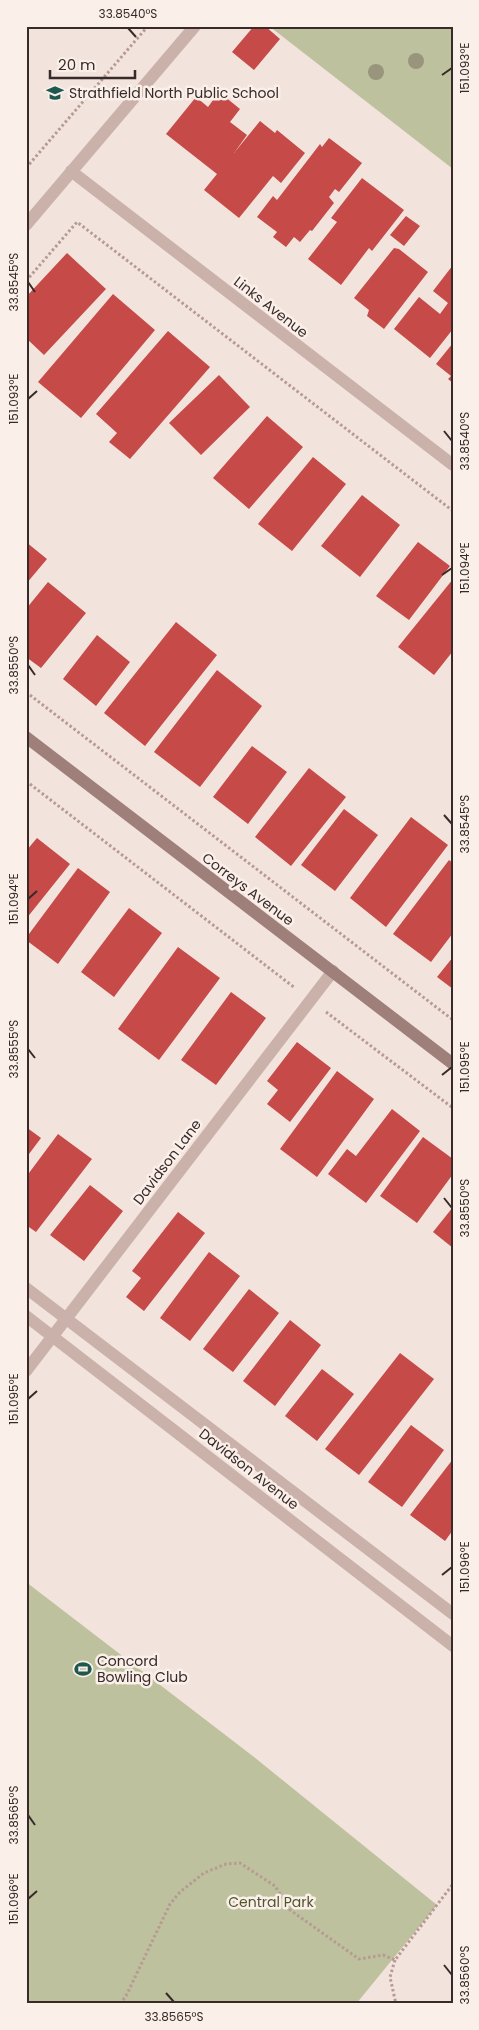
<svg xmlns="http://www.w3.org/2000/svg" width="479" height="2030" font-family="Poppins,sans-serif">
  <rect width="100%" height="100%" fill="#f2e3dd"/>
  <path fill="#bdc19d" d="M269 26H453V169Z
    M26 1582 254 1757 437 1905 356 2004H26Z"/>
  <path fill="#c54a48" d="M254 26H265L280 39 254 70 232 52Z
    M219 92 240 109 230 122 247 135 234 153 260 121 275 133 277 130 305 153 281 183 273 176 239 218 204 190 217 174 166 134 196 97 208 107Z
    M329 138 362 163 339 192 335 189 329 197 334 203 312 231 310 230 300 242 294 237 286 247 273 237 277 232 257 217 273 196 277 200 320 144 322 147Z
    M362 178 404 210 372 251 369 248 341 285 308 259 337 222 331 218Z
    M406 216 420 226 404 246 390 235Z
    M394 248 399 249 428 272 384 329 367 316 369 310 354 298Z
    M67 253 106 289 44 355 26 338V297Z
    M453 265V329L430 358 394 329 419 297 440 314 448 303 433 291Z
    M113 294 155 330 81 418 38 382Z
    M168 331 210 367 130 459 109 442 117 433 96 414Z
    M453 343V383L448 379 451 376 436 364Z
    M219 375 250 407 201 455 169 423Z
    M267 416 303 447 249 509 213 478Z
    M313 457 346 484 292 551 258 524Z
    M362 495 400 525 360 577 321 546Z
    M26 542 47 559 26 584Z
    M418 542 450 566 409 620 376 596Z
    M453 579V651L434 675 398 647Z
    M48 582 86 613 41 668 26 657V609Z
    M176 622 217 655 145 746 104 713Z
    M97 635 130 662 96 706 63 679Z
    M217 670 262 706 200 787 154 752Z
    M252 746 287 772 248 824 213 797Z
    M309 768 346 797 291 866 255 837Z
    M344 809 378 835 335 891 301 865Z
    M411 817 448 845 386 927 350 898Z
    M37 838 70 864 26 919V851Z
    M449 860 453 863V933L431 962 393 934Z
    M78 868 110 892 58 964 26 940V938Z
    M129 908 162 933 114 997 81 972Z
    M178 947 220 978 159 1060 118 1029Z
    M453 957V989L437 977Z
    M231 992 266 1018 216 1085 181 1060Z
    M297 1042 331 1068 290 1122 267 1104 278 1090 267 1081Z
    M337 1071 374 1099 317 1177 280 1149Z
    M392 1109 420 1131 366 1203 328 1174 347 1149 356 1156Z
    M26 1127 41 1138 26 1158Z
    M58 1134 92 1159 36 1232 26 1225V1177Z
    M423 1137 453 1159V1174L417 1223 380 1196Z
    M90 1185 123 1211 84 1261 50 1235Z
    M453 1207V1248L433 1232Z
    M178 1212 205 1233 144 1311 126 1297 141 1278 132 1271Z
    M209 1252 240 1276 190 1341 160 1318Z
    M249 1289 279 1313 233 1372 203 1349Z
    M290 1320 321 1345 275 1406 243 1381Z
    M400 1353 434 1379 359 1475 325 1449Z
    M322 1369 354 1394 317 1441 285 1416Z
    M411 1425 444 1450 402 1507 368 1482Z
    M453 1459V1530L445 1541 410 1515Z"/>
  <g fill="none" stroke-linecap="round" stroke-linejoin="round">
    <path stroke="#b69a93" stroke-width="3" stroke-dasharray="2.5 2.5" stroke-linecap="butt" d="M26 168 148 26
      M26 281 77 222 453 511
      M26 692 453 1020
      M26 781 295 988
      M326 1012 453 1108
      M395 1960 390 1977 396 2004
      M120 2004 126 1996 170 1904 180 1892 204 1873 226 1864 240 1863 275 1886 290 1910 359 1959 383 1955 395 1960 453 1884"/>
    <path stroke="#cab1a9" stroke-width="12" d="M26 1371 333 971"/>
    <path stroke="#cab1a9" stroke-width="12" d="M71 171 453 465
      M26 225 195 26
      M26 1288 453 1614
      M26 1316 453 1646"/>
    <path stroke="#9e7f7a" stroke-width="12" d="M26 737 453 1064"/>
  </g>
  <g fill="#99957c">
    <circle cx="416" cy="61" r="8"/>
    <circle cx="376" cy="72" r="8"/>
  </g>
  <path fill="none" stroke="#372a29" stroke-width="2" d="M128 28 136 37M442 75 452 68M28 282 35 292M28 399 37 391M444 431 452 441M442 575 452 568M28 665 35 675M444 815 452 824M28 899 37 891M28 1049 35 1058M442 1075 452 1067M444 1198 452 1208M28 1399 37 1391M442 1575 452 1567M28 1815 35 1825M28 1899 37 1891M444 1965 452 1975M166 1993 174 2002"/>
  <defs>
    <g id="school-bare" transform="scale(1.35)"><path d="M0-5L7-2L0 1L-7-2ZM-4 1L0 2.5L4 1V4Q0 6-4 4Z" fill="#1e5950" stroke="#faefe9" stroke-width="2.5" paint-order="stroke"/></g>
    <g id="stadium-bare" transform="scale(1.35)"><path d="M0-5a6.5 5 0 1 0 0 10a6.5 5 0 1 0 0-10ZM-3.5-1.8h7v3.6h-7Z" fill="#1e5950" stroke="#faefe9" stroke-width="2.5" paint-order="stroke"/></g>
  </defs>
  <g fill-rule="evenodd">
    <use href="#school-bare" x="55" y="93"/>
    <use href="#stadium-bare" x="83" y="1669"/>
  </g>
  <g text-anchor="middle" stroke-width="5" stroke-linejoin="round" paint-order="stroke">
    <g font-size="14" fill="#372a29" stroke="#faefe9" text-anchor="start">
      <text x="69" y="98">Strathfield North Public School</text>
      <text x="97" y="1666">Concord<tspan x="97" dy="16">Bowling Club</tspan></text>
    </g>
    <g font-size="14" fill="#372a29" stroke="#faefe9">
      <text transform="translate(271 307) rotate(38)" y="5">Links Avenue</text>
      <text transform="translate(248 889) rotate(37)" y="5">Correys Avenue</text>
      <text transform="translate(167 1162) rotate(-53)" y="5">Davidson Lane</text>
      <text transform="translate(249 1469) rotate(38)" y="5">Davidson Avenue</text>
    </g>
    <g font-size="14" fill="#50562c" stroke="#faefe9">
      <text x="271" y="1907">Central Park</text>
    </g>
  </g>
  <rect width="479" height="2030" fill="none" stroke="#faefe9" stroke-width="55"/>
  <path d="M50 70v8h85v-8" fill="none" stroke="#372a29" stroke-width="2.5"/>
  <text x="58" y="70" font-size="15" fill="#372a29" stroke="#faefe9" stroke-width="4" paint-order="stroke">20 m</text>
  <rect x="28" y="28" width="424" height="1974" fill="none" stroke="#372a29" stroke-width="2"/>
  <g font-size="12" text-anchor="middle" fill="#372a29">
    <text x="128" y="18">33.8540°S</text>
    <text transform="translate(465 68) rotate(-90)" y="4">151.093°E</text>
    <text transform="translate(14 282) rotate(-90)" y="4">33.8545°S</text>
    <text transform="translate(14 399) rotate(-90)" y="4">151.093°E</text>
    <text transform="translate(465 441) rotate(-90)" y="4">33.8540°S</text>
    <text transform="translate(465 568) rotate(-90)" y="4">151.094°E</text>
    <text transform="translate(14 665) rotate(-90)" y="4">33.8550°S</text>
    <text transform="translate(465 824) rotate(-90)" y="4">33.8545°S</text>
    <text transform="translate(14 899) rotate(-90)" y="4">151.094°E</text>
    <text transform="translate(14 1049) rotate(-90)" y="4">33.8555°S</text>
    <text transform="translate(465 1067) rotate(-90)" y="4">151.095°E</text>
    <text transform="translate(465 1208) rotate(-90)" y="4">33.8550°S</text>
    <text transform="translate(14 1399) rotate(-90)" y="4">151.095°E</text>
    <text transform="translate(465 1567) rotate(-90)" y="4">151.096°E</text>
    <text transform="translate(14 1815) rotate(-90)" y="4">33.8565°S</text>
    <text transform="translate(14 1899) rotate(-90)" y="4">151.096°E</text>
    <text transform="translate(465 1975) rotate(-90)" y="4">33.8560°S</text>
    <text x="174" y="2021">33.8565°S</text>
  </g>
</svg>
